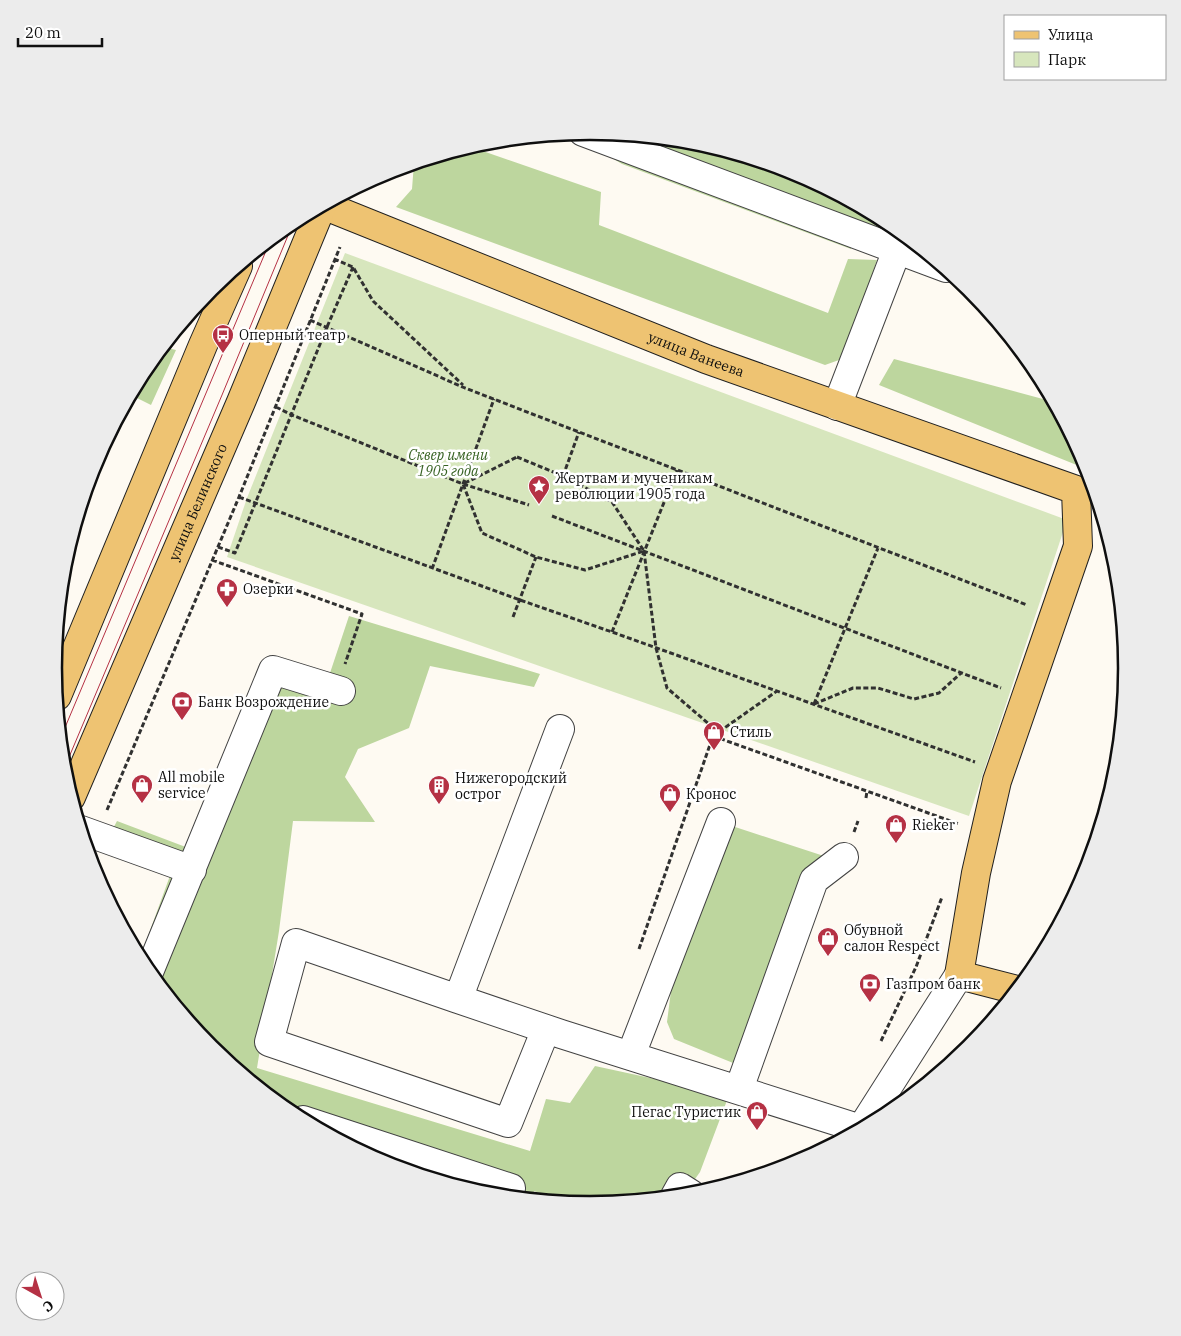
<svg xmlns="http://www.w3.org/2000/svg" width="1181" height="1336" font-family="'IBM Plex Serif',serif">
  <rect width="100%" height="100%" fill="#fefaf2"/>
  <path fill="#d7e6bd" d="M345 253 1067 520 969 816 227 557 247 498Z"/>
  <path fill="#bdd69e" d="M608 133 696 142 796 172 889 222 898 229 891 235 856 220 851 249 622 164 597 149Z
    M466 148H474L601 192 599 225 828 313 848 259 877 260 856 322 839 360 825 365 396 207 412 189 414 163Z
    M163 347 176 350 151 405 131 395 144 370Z
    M894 359 1054 402 1086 463 1089 470 879 385Z
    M349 616 540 674 534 687 430 666 409 728 358 749 345 777 375 822 293 821 279 931 257 1068 530 1151 546 1099 570 1103 595 1066 729 1095 700 1172 683 1196 590 1205 565 1202 534 1191 532 1199 487 1195 491 1175 287 1110 211 1047 144 966 140 958 171 873 104 846 117 821 191 849 267 661 330 673Z
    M726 824 830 858 743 1067 674 1039 667 1022 676 952Z"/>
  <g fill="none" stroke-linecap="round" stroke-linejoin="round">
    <g stroke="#424242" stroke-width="30">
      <path id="minor" d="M583 132 946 268
        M837 406 897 250
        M560 729 458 999 561 1034 861 1129
        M81 830 192 870
        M149 972 273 670 341 691
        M458 999 296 943 269 1042 508 1123 546 1029
        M631 1055 721 822
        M739 1089 814 880 844 857
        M303 1120 511 1188 509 1197
        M861 1129 959 975
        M675 1196 680 1187 691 1194"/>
    </g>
    <g stroke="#202020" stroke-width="30">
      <g id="major">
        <path id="s1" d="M323 205 706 359 1076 490 1078 546 997 781 976 873 959 975 1017 990"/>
        <path d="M57 696 203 345 238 266"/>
        <path id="s2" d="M71 797 241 402 322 206"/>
      </g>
    </g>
    <path stroke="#313131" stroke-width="3" stroke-dasharray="5 2.5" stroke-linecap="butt" d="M365 185 366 182
      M334 259 353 267 373 301 463 385
      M310 320 465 388 1027 605
      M276 407 292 415 463 484 529 505
      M517 457 563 476 612 502 644 551 585 570 536 557 482 533 463 484Z
      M563 476 579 432
      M239 497 520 600 612 632 975 762
      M552 516 1001 688
      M218 547 235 553 327 327 353 267
      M212 560 362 614 345 664
      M432 569 494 399
      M513 617 536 557
      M612 632 677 470
      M814 704 878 548
      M814 704 853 688H878L914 699 939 693 961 673
      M713 736 959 824
      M713 736 777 691
      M866 798 867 791
      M107 810 239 497 340 247
      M854 832 858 821
      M639 949 713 736 709 724 667 688 656 648 644 551
      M881 1041 916 967 942 897"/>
    <use href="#minor" stroke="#fff" stroke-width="28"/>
    <use href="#major" stroke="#eec372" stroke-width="28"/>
    <path stroke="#b53144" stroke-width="1" d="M61 737 271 239
      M64 769 222 395 294 221"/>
  </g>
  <defs>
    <g id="bus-pin" transform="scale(1.125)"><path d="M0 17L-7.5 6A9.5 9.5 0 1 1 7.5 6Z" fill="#b53144" stroke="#fff"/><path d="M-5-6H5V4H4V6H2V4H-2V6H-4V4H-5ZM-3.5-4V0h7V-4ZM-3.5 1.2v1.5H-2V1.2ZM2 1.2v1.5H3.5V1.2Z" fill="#fff"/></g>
    <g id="sight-pin" transform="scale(1.125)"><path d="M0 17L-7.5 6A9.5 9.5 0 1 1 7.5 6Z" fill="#b53144" stroke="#fff"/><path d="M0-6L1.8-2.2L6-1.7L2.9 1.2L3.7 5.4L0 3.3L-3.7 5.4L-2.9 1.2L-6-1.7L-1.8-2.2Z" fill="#fff"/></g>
    <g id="pharmacy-pin" transform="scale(1.125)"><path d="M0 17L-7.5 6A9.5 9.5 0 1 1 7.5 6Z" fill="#b53144" stroke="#fff"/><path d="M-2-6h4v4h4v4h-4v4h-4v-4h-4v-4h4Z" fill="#fff"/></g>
    <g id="bank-pin" transform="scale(1.125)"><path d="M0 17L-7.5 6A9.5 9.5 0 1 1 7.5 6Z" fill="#b53144" stroke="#fff"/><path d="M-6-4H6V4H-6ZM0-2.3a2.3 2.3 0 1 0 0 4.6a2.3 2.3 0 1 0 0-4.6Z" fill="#fff"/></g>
    <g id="shop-pin" transform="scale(1.125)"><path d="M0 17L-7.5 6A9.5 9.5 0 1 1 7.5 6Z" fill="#b53144" stroke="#fff"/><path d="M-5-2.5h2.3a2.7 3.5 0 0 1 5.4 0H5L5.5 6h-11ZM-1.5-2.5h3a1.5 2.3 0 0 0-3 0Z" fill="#fff"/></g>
    <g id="building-pin" transform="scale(1.125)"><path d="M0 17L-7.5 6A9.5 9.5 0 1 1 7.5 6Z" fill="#b53144" stroke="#fff"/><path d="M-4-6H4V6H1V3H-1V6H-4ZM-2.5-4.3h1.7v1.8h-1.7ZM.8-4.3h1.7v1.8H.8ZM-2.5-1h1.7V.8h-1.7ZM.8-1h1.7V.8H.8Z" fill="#fff"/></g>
  </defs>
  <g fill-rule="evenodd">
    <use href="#bus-pin" x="223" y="335"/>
    <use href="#sight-pin" x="539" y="486"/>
    <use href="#pharmacy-pin" x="227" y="589"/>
    <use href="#bank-pin" x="182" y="702"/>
    <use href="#shop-pin" x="714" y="732"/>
    <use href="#shop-pin" x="142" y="785"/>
    <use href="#building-pin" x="439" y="786"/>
    <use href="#shop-pin" x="670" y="794"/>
    <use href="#shop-pin" x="896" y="825"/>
    <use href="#shop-pin" x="828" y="938"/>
    <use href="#bank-pin" x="870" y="984"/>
    <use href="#shop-pin" x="757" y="1112"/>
  </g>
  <g text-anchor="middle" stroke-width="5" stroke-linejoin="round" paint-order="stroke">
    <g font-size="14" fill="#0f0f0f" stroke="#fff" text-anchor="start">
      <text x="239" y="340">Оперный театр</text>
      <text x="555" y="483">Жертвам и мученикам<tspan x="555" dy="16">революции 1905 года</tspan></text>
      <text x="243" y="594">Озерки</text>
      <text x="198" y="707">Банк Возрождение</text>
      <text x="730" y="737">Стиль</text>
      <text x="158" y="782">All mobile<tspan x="158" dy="16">service</tspan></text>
      <text x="455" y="783">Нижегородский<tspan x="455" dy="16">острог</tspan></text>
      <text x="686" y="799">Кронос</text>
      <text x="912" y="830">Rieker</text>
      <text x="844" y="935">Обувной<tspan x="844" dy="16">салон Respect</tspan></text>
      <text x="886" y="989">Газпром банк</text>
      <text x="741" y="1117" text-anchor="end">Пегас Туристик</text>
    </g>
    <g font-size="14" fill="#0f0f0f" stroke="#fff">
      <text dy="5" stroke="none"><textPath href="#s1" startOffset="402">улица Ванеева</textPath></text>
      <text dy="5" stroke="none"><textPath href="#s2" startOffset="321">улица Белинского</textPath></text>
    </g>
    <g font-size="14" font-style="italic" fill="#376223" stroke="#fff">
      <text x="448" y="460">Сквер имени<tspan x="448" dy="16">1905 года</tspan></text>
    </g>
  </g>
  <path d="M0 0H1181V1336H0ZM62 668a528 528 0 1 1 1056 0a528 528 0 1 1-1056 0Z" fill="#ececec" fill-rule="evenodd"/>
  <path fill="none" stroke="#0f0f0f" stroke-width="2.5" d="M62 668a528 528 0 1 1 1056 0a528 528 0 1 1-1056 0Z"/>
  <rect x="1004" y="15" width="162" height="65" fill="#ffffff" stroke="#9f9f9f"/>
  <rect x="1014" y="31" width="25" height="8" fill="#eec372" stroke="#9f9f9f"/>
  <text x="1048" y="40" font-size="15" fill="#0f0f0f">Улица</text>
  <rect x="1014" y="52" width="25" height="15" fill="#d7e6bd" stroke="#9f9f9f"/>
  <text x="1048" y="65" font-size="15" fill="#0f0f0f">Парк</text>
  <g transform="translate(40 1296) rotate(141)"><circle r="24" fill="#ffffff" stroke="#9f9f9f"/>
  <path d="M0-4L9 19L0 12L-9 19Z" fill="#b53144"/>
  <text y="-8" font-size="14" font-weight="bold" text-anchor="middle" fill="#0f0f0f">С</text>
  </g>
  <path d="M18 38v8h84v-8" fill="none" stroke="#0f0f0f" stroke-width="2.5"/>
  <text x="25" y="38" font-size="15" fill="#0f0f0f" stroke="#ffffff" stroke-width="4" paint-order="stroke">20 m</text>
</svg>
